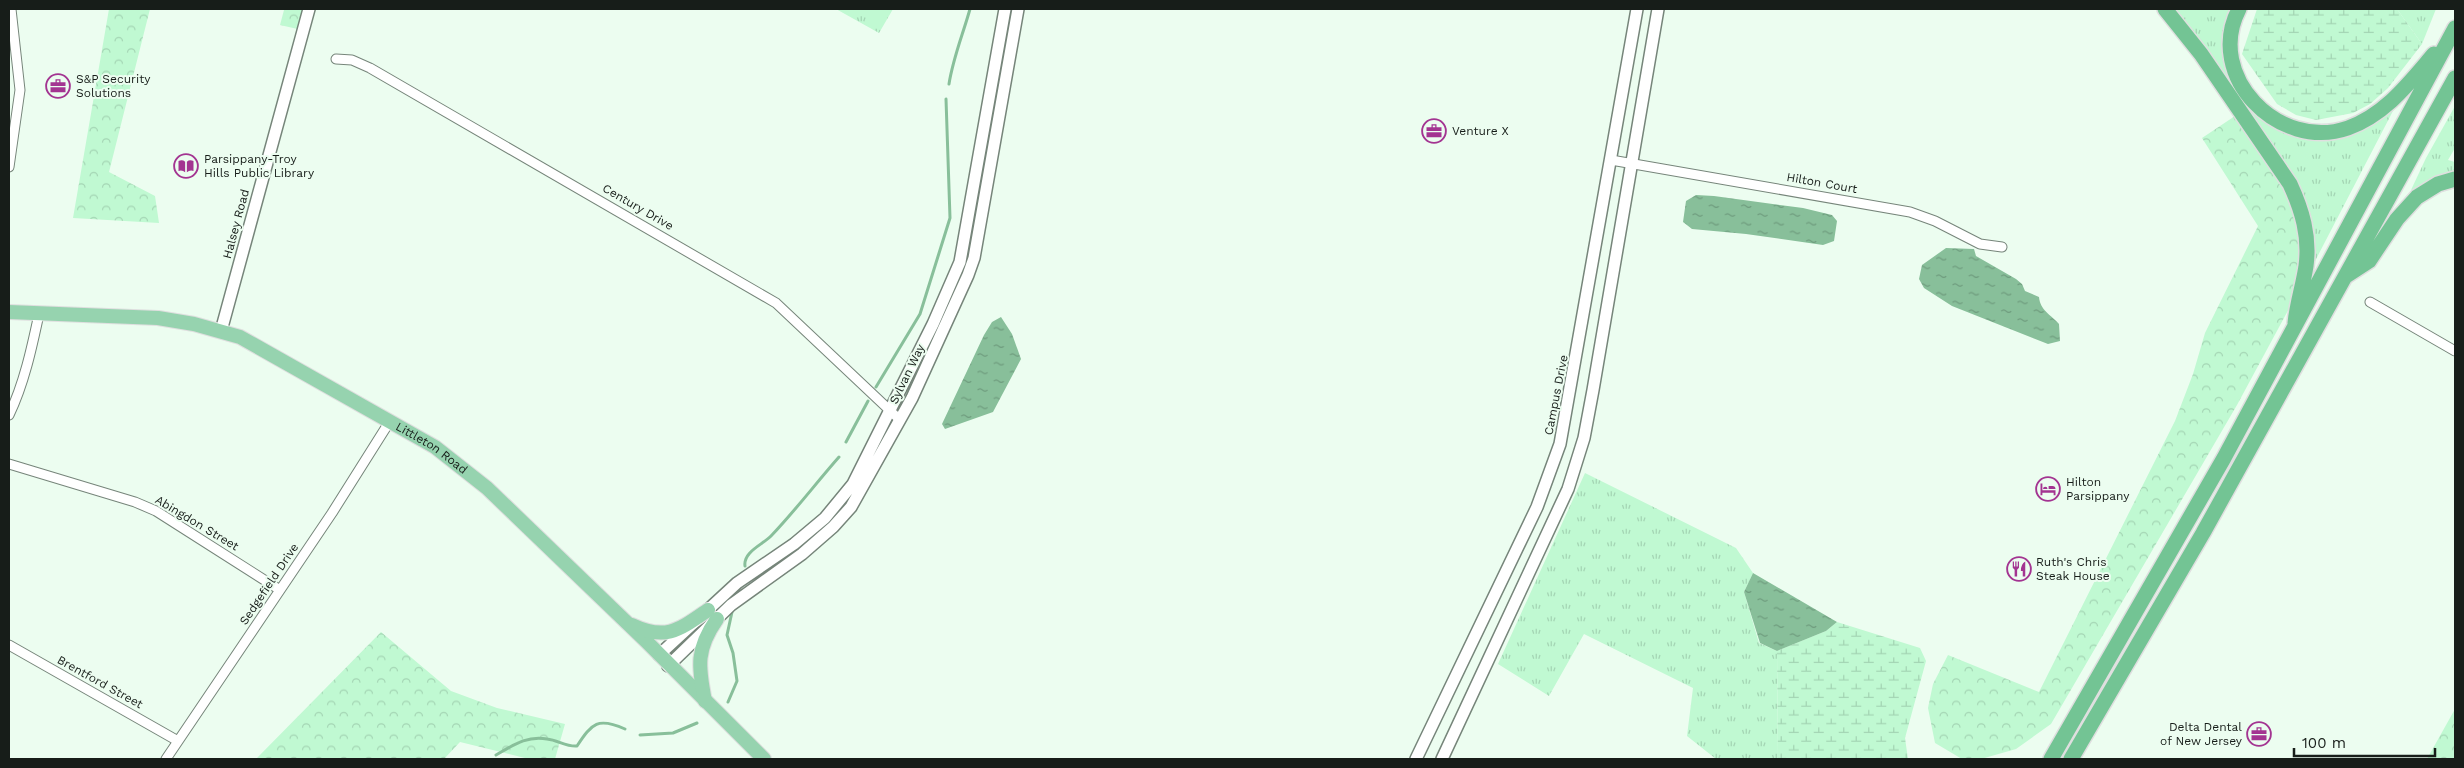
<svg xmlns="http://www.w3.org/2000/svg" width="2464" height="768" font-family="'Work Sans',sans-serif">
  <defs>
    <pattern id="grass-tufts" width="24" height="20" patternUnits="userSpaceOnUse" patternTransform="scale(1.25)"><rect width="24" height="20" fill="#c0f9d2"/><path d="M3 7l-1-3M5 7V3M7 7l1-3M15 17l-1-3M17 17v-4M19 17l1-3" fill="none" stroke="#a4d5b4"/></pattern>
    <pattern id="forest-crowns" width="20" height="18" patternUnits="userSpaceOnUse" patternTransform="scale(1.25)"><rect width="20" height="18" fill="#c0f9d2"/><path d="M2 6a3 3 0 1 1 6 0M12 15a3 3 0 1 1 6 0" fill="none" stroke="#a4d5b4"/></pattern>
    <pattern id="wetland-marsh" width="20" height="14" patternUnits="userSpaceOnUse" patternTransform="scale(1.25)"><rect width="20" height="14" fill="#c0f9d2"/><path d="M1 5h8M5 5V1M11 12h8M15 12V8" fill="none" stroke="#a4d5b4"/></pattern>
    <pattern id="water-ripples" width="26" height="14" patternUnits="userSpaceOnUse" patternTransform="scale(1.25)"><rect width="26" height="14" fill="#88bf9a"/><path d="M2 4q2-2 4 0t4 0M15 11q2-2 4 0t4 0" fill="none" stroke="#6e9b7d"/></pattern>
  </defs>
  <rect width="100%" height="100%" fill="#ecfdf0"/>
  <path fill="url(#grass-tufts)" d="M836 9H893L879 33Z
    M2174 9H2234C2234 23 2229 72 2232 83 2241 109 2271 122 2293 134L2394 109 2313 265 2307 208Z
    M2397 9H2436L2422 44Z
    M2455 106V148L2448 160 2455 162V173L2432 180 2411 190 2426 158Z
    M1585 473 1736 548 1753 573 1744 592 1759 643 1777 651 1778 759H1716L1687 736 1693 688 1584 634 1549 696 1498 664Z"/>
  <path fill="url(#forest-crowns)" d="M109 9H150L109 172 155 196 159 223 73 218Z
    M279 9H308L302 30 280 25 284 10Z
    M2235 116 2292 202 2301 237V273L2291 305 2237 405 2051 724 2016 749 1981 759H1962L1935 743 1928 708 1933 684 1948 655 2039 692 2175 421 2193 374 2205 333 2258 226 2202 138Z
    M381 632 451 691 497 708 565 724 555 759H529L460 742 444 759H256Z
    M2455 709V759H2427Z"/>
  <path fill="url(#wetland-marsh)" d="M2257 9H2397L2422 44 2388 88 2370 104 2353 113 2316 120 2296 115 2277 104 2242 54Z
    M1837 622 1920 648 1926 661 1905 738 1908 759H1778L1777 651 1826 631Z"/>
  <path fill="url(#water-ripples)" d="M1696 195 1714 196 1803 208 1832 215 1837 221 1834 241 1823 245 1746 234 1692 229 1683 222 1686 201Z
    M1946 248 1974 249 1976 256 2016 279 2022 284 2025 291 2039 297C2040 310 2051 315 2059 324L2060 341 2048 344 1952 306 1924 288 1919 279 1922 265Z
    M1001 317 1012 334 1021 359 993 412 945 429 942 424 984 335 992 322Z
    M1753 573 1837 622 1826 631 1777 651 1760 643 1744 592Z"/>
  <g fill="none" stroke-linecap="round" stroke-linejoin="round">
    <path stroke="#88bf9a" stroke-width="3" d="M949 84C953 58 963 34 970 9
      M876 387 920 314 950 218 946 99
      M846 442 868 401
      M745 566C743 552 762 545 771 536 795 511 816 483 839 457
      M728 702 737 681 733 653 727 635 732 612
      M640 735 673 733 697 723
      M496 755C512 746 527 735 547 739 558 740 566 747 577 746 592 723 598 717 625 729"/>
    <g stroke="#76857a" stroke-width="11">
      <path id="minor" d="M336 59 352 60 370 68 776 303 900 420
        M1611 160 1910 212 1935 221 1980 244 2002 247
        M9 167 20 90 11 9
        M2370 302 2455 351
        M9 415C24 384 32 347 39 314
        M9 464 135 502 156 511 280 590
        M9 645 178 741
        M166 759 332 513 390 421"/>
    </g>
    <g stroke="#76857a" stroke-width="14">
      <path id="tertiary" d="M221 331 309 9
        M659 655 737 583 794 544 825 518 853 484 933 324 960 262 1005 9
        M668 666 731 605 802 554 833 527 851 507 912 398 968 275 974 258 1018 9
        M1416 759 1537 507 1560 444 1637 9
        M1442 759 1568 489 1584 438 1593 390 1658 9"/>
    </g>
    <g stroke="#dfdfdf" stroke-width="16">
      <g id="primary">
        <path id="s1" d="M9 312 158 318 194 324 240 337 435 447 487 488 647 642 764 759"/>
        <path d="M632 625C666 641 679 630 708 610"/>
        <path d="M705 701C698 666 696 649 717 619"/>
      </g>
    </g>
    <g stroke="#dfdfdf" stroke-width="18">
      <path id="trunk" d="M2165 9 2201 54 2290 184C2302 210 2310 236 2306 266 2303 286 2297 303 2295 323
        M2239 9C2204 76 2279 152 2348 128 2386 114 2409 83 2434 54
        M2346 276 2369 261 2397 219 2417 197 2438 184 2455 179
        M2051 759 2224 458 2455 28
        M2071 759 2203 533 2455 78"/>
    </g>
    <use href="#minor" stroke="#fff" stroke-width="9"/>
    <use href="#tertiary" stroke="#fff" stroke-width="11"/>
    <use href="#primary" stroke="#96d3af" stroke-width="14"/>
    <use href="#trunk" stroke="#73c494" stroke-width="15"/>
  </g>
  <defs>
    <g id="office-ring" transform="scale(1.25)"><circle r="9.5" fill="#ecfdf0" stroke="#a33491" stroke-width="1.5"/><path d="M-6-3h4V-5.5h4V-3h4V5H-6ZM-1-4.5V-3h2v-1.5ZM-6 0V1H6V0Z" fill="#a33491"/></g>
    <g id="library-ring" transform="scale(1.25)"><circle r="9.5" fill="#ecfdf0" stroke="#a33491" stroke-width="1.5"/><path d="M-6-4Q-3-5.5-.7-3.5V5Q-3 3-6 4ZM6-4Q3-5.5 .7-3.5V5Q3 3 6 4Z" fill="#a33491"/></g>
    <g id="hotel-ring" transform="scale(1.25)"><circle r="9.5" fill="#ecfdf0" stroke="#a33491" stroke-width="1.5"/><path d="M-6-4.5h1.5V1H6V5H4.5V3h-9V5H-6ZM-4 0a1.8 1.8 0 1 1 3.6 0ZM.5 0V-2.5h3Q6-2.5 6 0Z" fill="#a33491"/></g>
    <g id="restaurant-ring" transform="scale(1.25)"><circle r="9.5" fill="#ecfdf0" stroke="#a33491" stroke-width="1.5"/><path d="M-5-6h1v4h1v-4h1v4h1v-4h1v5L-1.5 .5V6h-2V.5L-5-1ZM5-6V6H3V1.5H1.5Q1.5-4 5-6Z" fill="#a33491"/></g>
  </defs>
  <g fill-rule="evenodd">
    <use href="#office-ring" x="58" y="86"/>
    <use href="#office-ring" x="1434" y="131"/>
    <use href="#library-ring" x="186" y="166"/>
    <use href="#hotel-ring" x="2048" y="489"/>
    <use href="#restaurant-ring" x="2019" y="569"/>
    <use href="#office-ring" x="2259" y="734"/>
  </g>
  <g text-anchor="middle" stroke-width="4" stroke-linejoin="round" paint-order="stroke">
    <g font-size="12" fill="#171d19" stroke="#ecfdf0" text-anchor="start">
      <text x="76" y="83">S&amp;P Security<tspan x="76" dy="14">Solutions</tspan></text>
      <text x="1452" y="135">Venture X</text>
      <text x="204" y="163">Parsippany-Troy<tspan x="204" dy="14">Hills Public Library</tspan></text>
      <text x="2066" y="486">Hilton<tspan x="2066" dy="14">Parsippany</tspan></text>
      <text x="2036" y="566">Ruth's Chris<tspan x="2036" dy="14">Steak House</tspan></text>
      <text x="2242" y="731" text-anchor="end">Delta Dental<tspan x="2242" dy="14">of New Jersey</tspan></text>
    </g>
    <g font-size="12" fill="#171d19" stroke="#ecfdf0">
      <text transform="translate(1822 183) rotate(10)" y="4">Hilton Court</text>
      <text transform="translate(638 207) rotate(30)" y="4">Century Drive</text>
      <text transform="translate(236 224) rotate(-75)" y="4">Halsey Road</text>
      <text transform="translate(907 374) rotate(-64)" y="4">Sylvan Way</text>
      <text transform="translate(1556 395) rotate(-79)" y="4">Campus Drive</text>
      <text dy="4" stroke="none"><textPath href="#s1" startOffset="455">Littleton Road</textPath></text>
      <text transform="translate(197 523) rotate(31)" y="4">Abingdon Street</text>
      <text transform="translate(269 584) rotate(-56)" y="4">Sedgefield Drive</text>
      <text transform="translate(100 682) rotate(29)" y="4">Brentford Street</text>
    </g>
  </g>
  <rect width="2464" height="768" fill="none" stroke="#171d19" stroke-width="20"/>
  <path d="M2294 748v8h141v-8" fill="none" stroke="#171d19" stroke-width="2.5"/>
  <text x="2302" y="748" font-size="15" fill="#171d19" stroke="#ecfdf0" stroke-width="4" paint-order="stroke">100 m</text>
</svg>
